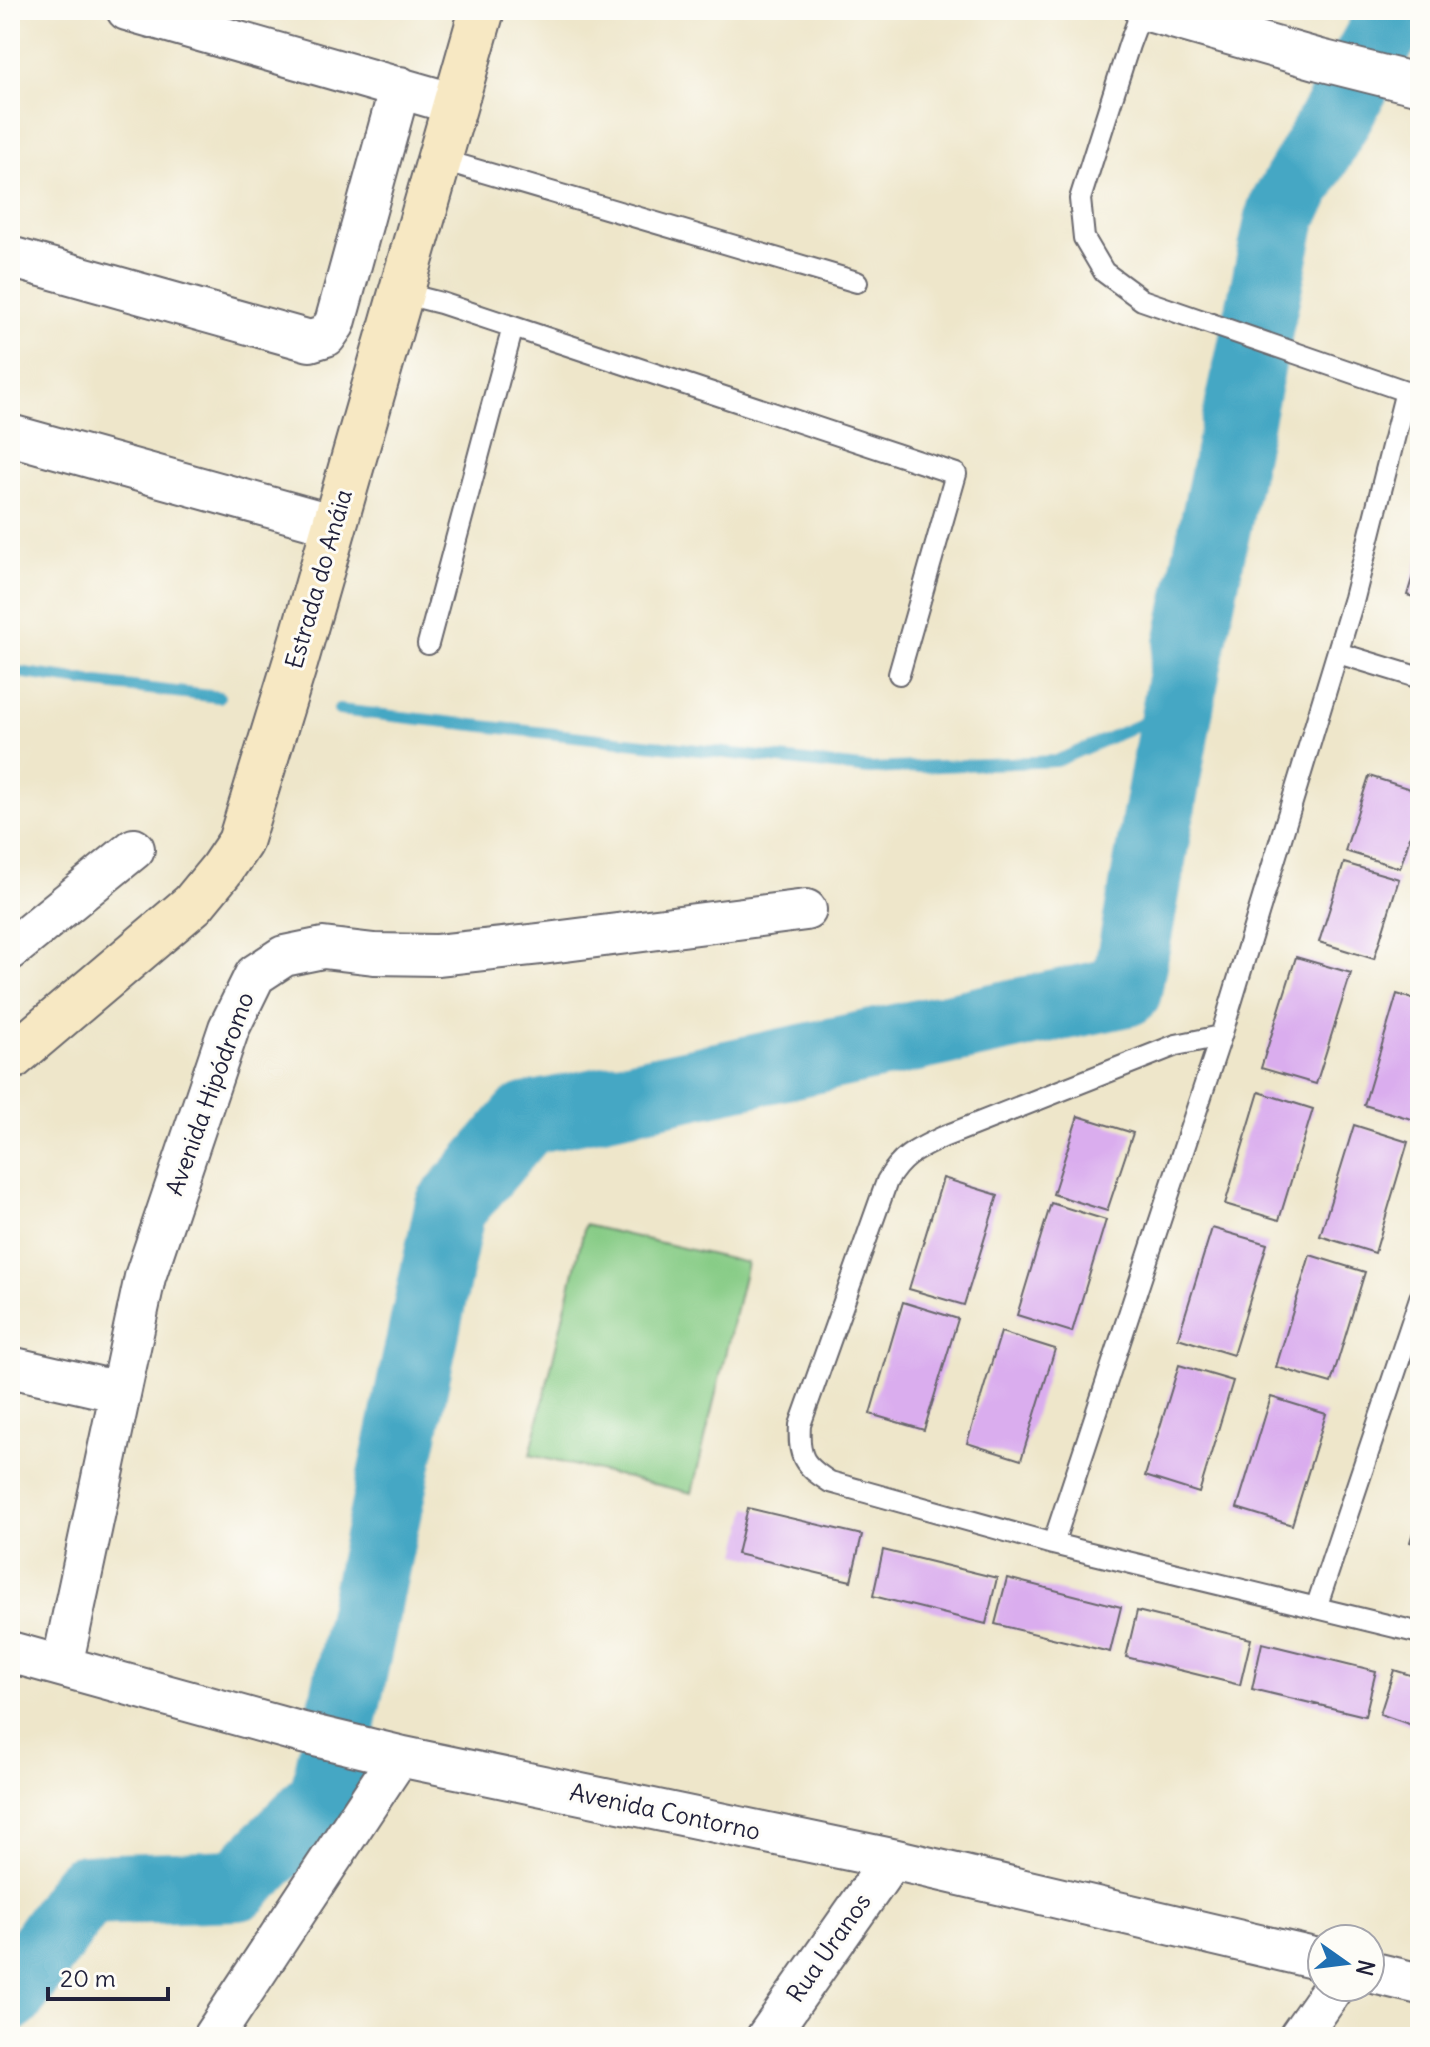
<svg xmlns="http://www.w3.org/2000/svg" width="1430" height="2047" font-family="Delius,sans-serif">
  <rect width="100%" height="100%" fill="#fdfcf7"/>
  <filter id="ink" filterUnits="userSpaceOnUse"><feTurbulence type="fractalNoise" baseFrequency=".0125" numOctaves="2"/><feDisplacementMap in="SourceGraphic" scale="16" xChannelSelector="R" yChannelSelector="G"/><feConvolveMatrix kernelMatrix="1 2 1 2 8 2 1 2 1" color-interpolation-filters="sRGB"/></filter>
  <filter id="wash" filterUnits="userSpaceOnUse"><feTurbulence type="fractalNoise" baseFrequency=".006" numOctaves="4" result="noise"/><feDisplacementMap in="SourceGraphic" scale="32" xChannelSelector="R" yChannelSelector="G"/><feGaussianBlur stdDeviation="1.8" result="paint"/><feColorMatrix in="noise" values="0 0 0 0 0 0 0 0 0 0 0 0 0 0 0 0 0 1.4 0 .05"/><feComposite in="paint" operator="in"/></filter>
  <g filter="url(#wash)">
    <rect width="100%" height="100%" fill="#eee6ca"/>
    <path fill="#87cc86" stroke="#547760" stroke-width="2" d="M585 1225 747 1263 692 1493 530 1455Z"/>
    <g fill="none" stroke-linecap="round" stroke-linejoin="round">
      <path stroke="#45a7c4" stroke-width="12" d="M10 671 98 683 219 697
        M339 710 870 769 1056 761 1178 708"/>
      <path stroke="#45a7c4" stroke-width="72" d="M10 1996 85 1890 238 1885 325 1797 450 1208 526 1119 1126 991 1186 663 1282 213 1396 10"/>
    </g>
    <g id="blocks">
      <path fill="#daadee" d="M1419 556H1420V599L1407 595Z
        M1369 776 1420 792V805L1400 868 1345 851Z
        M1344 863 1399 879 1374 959 1319 942Z
        M1296 957 1351 973 1316 1084 1261 1068Z
        M1397 994 1420 1001V1116L1418 1121 1364 1105Z
        M1259 1092 1313 1109 1279 1220 1225 1204Z
        M1078 1116 1133 1133 1107 1211 1053 1194Z
        M1354 1125 1408 1142 1375 1253 1320 1236Z
        M943 1178 998 1195 964 1305 909 1289Z
        M1051 1203 1106 1220 1072 1332 1017 1315Z
        M1212 1228 1267 1244 1233 1355 1178 1338Z
        M1310 1255 1365 1272 1331 1383 1276 1367Z
        M903 1302 958 1319 924 1430 870 1414Z
        M1001 1332 1055 1349 1021 1460 967 1443Z
        M1179 1365 1233 1381 1199 1493 1145 1476Z
        M1271 1397 1326 1414 1292 1525 1237 1508Z
        M748 1508 862 1535 851 1581 737 1554Z
        M1419 1512H1420V1545L1410 1542Z
        M883 1550 997 1578 986 1624 873 1596Z
        M1007 1578 1121 1607 1110 1652 995 1624Z
        M1137 1611 1251 1639 1240 1685 1126 1657Z
        M1262 1643 1376 1671 1365 1716 1252 1689Z
        M1394 1670 1420 1678V1728L1380 1714Z"/>
    </g>
  </g>
  <g filter="url(#ink)">
    <use href="#blocks" fill-opacity="0" stroke="#69676d" stroke-width="2"/>
    <g fill="none" stroke-linecap="round" stroke-linejoin="round">
      <g stroke="#69676d" stroke-width="24">
        <path id="lane" d="M1142 10 1129 45 1080 199 1084 238 1104 272 1142 300 1420 396
          M439 159 857 282
          M401 293 441 303 956 474 899 674
          M428 644 513 327
          M1338 653 1420 678
          M1221 1036 1176 1045 943 1137C916 1150 902 1155 887 1181L800 1425C798 1457 803 1465 830 1482L1053 1544 1420 1633
          M1053 1544 1221 1036 1354 598 1406 391
          M1316 1608 1420 1298"/>
      </g>
      <g stroke="#69676d" stroke-width="44">
        <path id="street" d="M127 10 455 104
          M1145 10 1320 60 1420 85
          M10 257 310 341 326 336 335 323 400 87
          M10 435 334 525
          M10 950 134 849
          M10 1367 120 1392
          M10 1652 303 1733 399 1756 892 1859 1322 1960
          M62 1666 145 1277 229 1028 255 975 284 956 323 948 374 954 437 955 540 944 806 910
          M1370 1972 1420 1984
          M213 2037 399 1756
          M767 2037 892 1859
          M1299 2037 1334 1987"/>
      </g>
      <g stroke="#69676d" stroke-width="48">
        <path id="secondary" d="M10 1059 193 904 221 870 240 842 296 660 482 10"/>
      </g>
      <use href="#lane" stroke="#fff" stroke-width="20"/>
      <use href="#street" stroke="#fff" stroke-width="40"/>
      <use href="#secondary" stroke="#f7e8c3" stroke-width="44"/>
    </g>
  </g>
  <g text-anchor="middle" stroke-width="6" stroke-linejoin="round" paint-order="stroke">
    <g font-size="24" fill="#22223b" stroke="#fdfcf7">
      <text transform="translate(319 579) rotate(-74)" y="8">Estrada do Anáia</text>
      <text transform="translate(210 1094) rotate(-70)" y="8">Avenida Hipódromo</text>
      <text transform="translate(665 1812) rotate(12)" y="8">Avenida Contorno</text>
      <text transform="translate(829 1948) rotate(-55)" y="8">Rua Uranos</text>
    </g>
  </g>
  <rect width="1430" height="2047" fill="none" stroke="#fdfcf7" stroke-width="40"/>
  <g transform="translate(1346 1963) rotate(104)"><circle r="38" fill="#fdfcf7" stroke="#a5a5ac" stroke-width="2"/>
  <path d="M0-6L14 30L0 20L-14 30Z" fill="#1f6fb2"/>
  <text y="-12" font-size="22" font-weight="bold" text-anchor="middle" fill="#22223b">N</text>
  </g>
  <path d="M48 1987v12h120v-12" fill="none" stroke="#22223b" stroke-width="4"/>
  <text x="60" y="1987" font-size="24" fill="#22223b" stroke="#fdfcf7" stroke-width="6" paint-order="stroke">20 m</text>
</svg>
